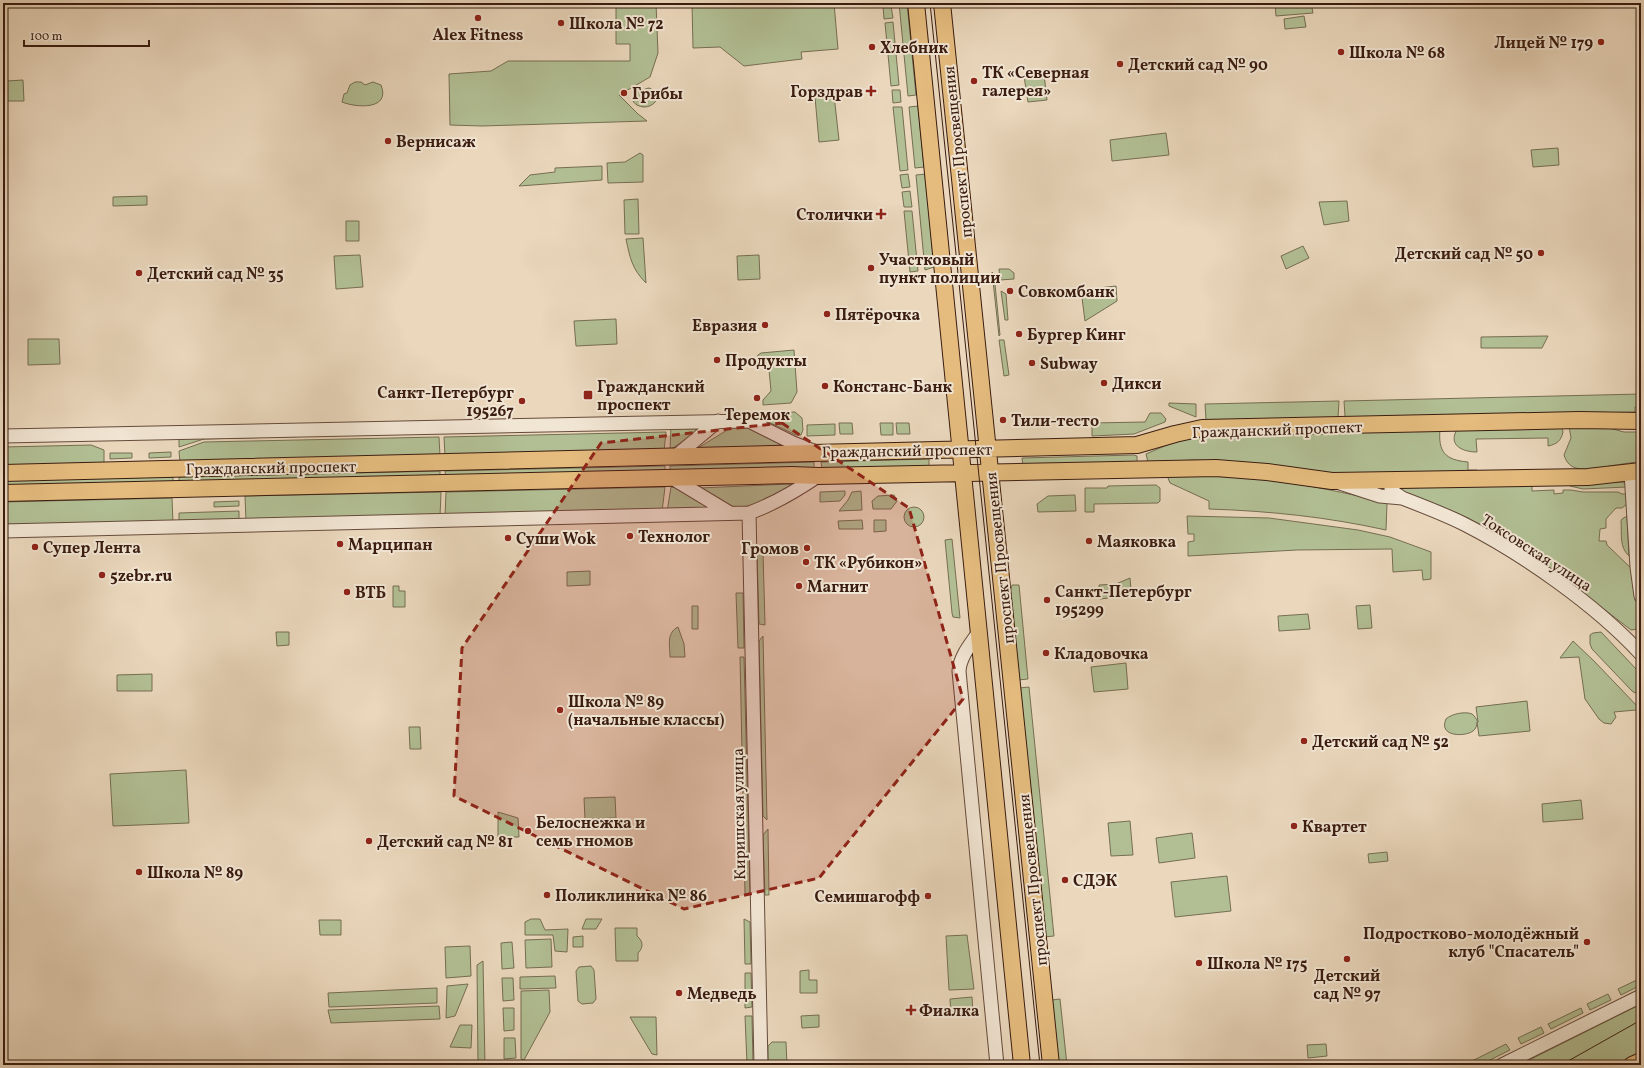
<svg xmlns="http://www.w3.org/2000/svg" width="1644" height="1068" font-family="Vollkorn,serif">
  <rect width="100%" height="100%" fill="#ead7bc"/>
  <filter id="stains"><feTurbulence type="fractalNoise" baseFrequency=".005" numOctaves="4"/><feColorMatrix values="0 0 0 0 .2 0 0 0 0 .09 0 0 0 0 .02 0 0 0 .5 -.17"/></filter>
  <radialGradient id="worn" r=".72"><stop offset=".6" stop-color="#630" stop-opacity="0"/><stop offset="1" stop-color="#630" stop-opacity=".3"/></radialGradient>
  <path fill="#b2bf94" stroke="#766e52" d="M616 3H656L658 53 650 77 619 95 638 114 647 121 482 126 450 125 449 74 491 71 508 61H630V44H616Z
    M692 3H834L838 49 801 52 802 59 744 66 720 47 693 48Z
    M899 3H907L916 95 908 96Z
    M1275 3H1311L1313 13 1276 16Z
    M883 6H891L893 18 884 19Z
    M1304 16 1306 27 1285 29 1284 19Z
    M893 22 899 85 891 86 885 23Z
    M1044 74 1047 100 1028 102 1024 76Z
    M23 80 24 101H3V90L7 81Z
    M355 82H361L365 85 373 82 381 85C391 110 357 108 342 102L344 94 347 93 350 85Z
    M649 88C667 95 651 113 637 105 625 98 643 89 649 88Z
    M892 90H900L901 102 893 103Z
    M834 95 839 140 819 142 815 97Z
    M918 106 924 167 915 168 909 107Z
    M893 107H902L908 170 900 171Z
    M1166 133 1169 155 1112 161 1110 140Z
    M1558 148 1559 165 1533 167 1531 150Z
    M640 153 643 155V182L608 183 607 163 625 162Z
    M602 166V180L519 186 530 175 555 172V168Z
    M908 174 910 187 902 188 900 175Z
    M926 174 934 267 925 270 916 175Z
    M910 191 912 207H904L902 192Z
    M147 196V205L113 206V197Z
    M638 199 639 234H625L624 200Z
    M1347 201 1349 221 1324 225 1319 202Z
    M904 211H912L918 271 910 272Z
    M346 221H359V241H346Z
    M643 238 646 283C632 269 630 258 626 239Z
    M1303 246 1309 258 1286 269 1281 256Z
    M360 255 363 287 336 289 334 256Z
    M759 255 760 279 738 280 737 256Z
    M1009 269 1014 273V279L1000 280 999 269Z
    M992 272 994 274 1000 335 999 336Z
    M1116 286 1117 301 1085 321 1081 290Z
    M1001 291 1006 294 1008 320H1005Z
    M616 319 617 344 576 346 574 321Z
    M1548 336 1542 348H1481V337Z
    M28 339H59L60 364 28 365Z
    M999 340H1004L1009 375 1004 376Z
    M794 350 797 392 791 403 763 405V400L771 391 769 370 764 362 755 363 758 355 761 353Z
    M1641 394V406L1635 407V412L1347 419 1345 416 1344 401Z
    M1339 401 1338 418 1206 420 1205 404Z
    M1169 403 1196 404V417L1169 406Z
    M795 412 802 418 803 430 801 435H796L764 420V413Z
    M1150 413H1161L1166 419 1165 422 1134 434 1092 436V423L1145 422Z
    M839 423H852L853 434H840Z
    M880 423H893V435H881Z
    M896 423H909L910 434H897Z
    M737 424H742L779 443V445L777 447 698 448Z
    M835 424V435L807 436V425Z
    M671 426 702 428 670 450Z
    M1569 426 1609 428 1624 432H1641V462C1626 462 1586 472 1576 468 1569 466 1566 461 1564 455L1571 438Z
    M1458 428H1562L1563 432C1561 441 1557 444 1548 446V438L1476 439 1477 452C1461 452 1447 444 1458 428Z
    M1440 429C1438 452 1445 460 1468 462V470H1477V473L1349 475 1240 462 1194 460 1148 462 1146 454 1183 438 1194 435Z
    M666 432 664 451 445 456 444 437Z
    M438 433 204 439 179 447V437Z
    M439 437 440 456 180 462 179 451 204 442Z
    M91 445 104 450V464L3 466V447Z
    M171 452V457L149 458V453Z
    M110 453H132V458L110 459Z
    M1134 455 1137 456V462L1023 466 1022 458Z
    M929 459V466L822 469 821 462Z
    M814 462V469L670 472V466Z
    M665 466V472L446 477 445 471Z
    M440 471V477L179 483V477Z
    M1170 476C1202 476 1233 476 1265 480 1306 484 1347 493 1387 503L1386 530C1327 517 1270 511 1209 509V501L1170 483 1168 478Z
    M173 477V484L3 487V480Z
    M1622 482 1626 485 1627 487 1583 489 1570 486V483Z
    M789 484 792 486 754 506 734 507 728 506 700 488Z
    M1532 484V491L1554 490V494L1563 493V490H1571L1583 492H1618L1622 494H1628L1627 504 1622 508H1616L1606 519V528L1600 529 1599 541H1606L1607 545 1634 571 1640 625 1638 629 1631 630C1579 590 1527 548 1468 518 1445 507 1421 499 1397 491L1396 488Z
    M1156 485 1160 488V501L1158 503 1094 504V512H1085V488H1107L1108 486Z
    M665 487 662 512 445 517 446 492Z
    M671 487 677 488 710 508 667 512Z
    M845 491V495L840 501 820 502V492Z
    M861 491 862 510 839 511 848 500 852 492Z
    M441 492 440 517 246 521 245 496Z
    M894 495 897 501 891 509H873L872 501 878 496Z
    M1075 495 1076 511 1038 512 1037 504 1048 496Z
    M172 498 173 523 3 527V502Z
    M239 501V506L214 507V502Z
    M904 517a10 10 0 1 1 20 0a10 10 0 1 1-20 0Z
    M239 511V521L179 523V513Z
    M1187 516 1269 518 1358 530 1390 537 1431 552V579L1423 580 1422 570 1393 572 1392 549 1297 550 1188 556V542L1194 541V534H1188Z
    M1627 516 1629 556C1619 547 1622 534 1621 521L1622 519Z
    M862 520 863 529H839L838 521Z
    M874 520H886V531L874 532Z
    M952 539 960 618 953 617 952 613 945 540Z
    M757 552H763L765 625 759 624Z
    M590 571V585L567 586V572Z
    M1130 578 1131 590 1118 591V597L1100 599 1099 585 1116 584Z
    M1012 585H1019L1028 679 1018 680 1009 596Z
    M393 586H399V591H405V607H393Z
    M736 593H743L744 648H738Z
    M1370 605 1372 628 1358 629 1356 606Z
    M692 606H698V629H692Z
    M1308 614 1310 629 1279 631 1278 616Z
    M678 627 684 644 685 657H670C670 646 666 633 678 627Z
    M276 632H289V645L277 646Z
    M1601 632 1638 671 1637 691 1635 693 1632 691 1592 649 1590 644V635L1593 633Z
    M763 636 767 820 763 816 759 641Z
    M1573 641 1594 661 1638 707 1636 710 1614 712 1616 717 1611 724 1604 723 1599 719 1585 699 1579 657 1560 658Z
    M740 657H744L750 894H745Z
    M1126 663 1128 689 1094 692 1091 667Z
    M152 674V691H117V675Z
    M1029 687 1054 936 1044 937 1019 688Z
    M1527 701 1530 731 1479 736 1477 722C1477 725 1476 729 1473 731 1465 737 1438 737 1446 719 1451 714 1465 711 1472 714 1475 716 1476 719 1478 722L1476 707Z
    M409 727H420L421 749H410Z
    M186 770 189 823 113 826 110 774Z
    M615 797 616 818 585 819 584 798Z
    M1581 800 1583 819 1543 822 1542 804Z
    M498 812 518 818 519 837H498Z
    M1130 821 1133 855 1111 856 1108 823Z
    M768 829 769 895H765L763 835Z
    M1192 833 1195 858 1159 863 1156 838Z
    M1387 852 1388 861 1369 863 1368 854Z
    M1227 876 1231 911 1175 917 1171 882Z
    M531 919H540L545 930 568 929 567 952 555 951 553 935H525V922Z
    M586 919H602L596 929H582Z
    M744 919 750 922 751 964H745Z
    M319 920H341V935H320Z
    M615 928H637V936C643 941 644 947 638 953V961H616Z
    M967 935 974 989 949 990 946 936Z
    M583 936V947H573V937Z
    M551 939 552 967 526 968 525 940Z
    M512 942 514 968 502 969 501 943Z
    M470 946 471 976 446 978 445 947Z
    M483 961 485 1065H478L477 965Z
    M591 966 594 970 596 999 593 1003 582 1004 578 1001 576 971 579 967Z
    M809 970V980H817V993H800V971Z
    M745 973H751L752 1007 745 1008Z
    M555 976 556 988 520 989V977Z
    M502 978H513L514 1000 503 1001Z
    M1641 978V985L1621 995 1618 989Z
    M468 984 455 1016 446 1018 447 986Z
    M437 988V1003L329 1007 328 993Z
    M549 990 550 1012 524 1060 521 1059V991Z
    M1608 994 1611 1000 1590 1010 1587 1004Z
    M972 997 973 1013 951 1015 950 999Z
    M1060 999 1067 1065H1058L1052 1000Z
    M1641 1004V1053L1618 1065H1614L1613 1062 1607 1065H1519Z
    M439 1006 440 1019 331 1023 328 1010Z
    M503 1008H514V1030L504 1031Z
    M1581 1008 1583 1013 1551 1029 1548 1024Z
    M819 1015V1027L802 1028 801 1016Z
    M752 1016 753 1064H747L745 1016Z
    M630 1017H656L657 1055 652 1054Z
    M460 1025H472L471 1048 450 1047Z
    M1541 1027 1544 1033 1521 1044 1518 1038Z
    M504 1038H515L516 1058 504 1059Z
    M772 1042H786L787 1065H768V1046Z
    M1326 1044 1327 1056 1308 1058 1307 1045Z
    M1506 1044 1510 1050 1480 1065H1464Z"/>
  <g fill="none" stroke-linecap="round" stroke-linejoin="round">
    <g stroke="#664b3b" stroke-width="15">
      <path id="minor" d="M3 436 749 421 793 443 816 452
        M675 457 718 421
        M1631 472 1637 567 1641 596
        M672 478 730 513
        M1395 480 1391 488 1393 492 1402 498C1423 506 1444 514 1464 524 1523 554 1596 605 1641 654
        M1340 483 1380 496 1402 498
        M749 513 761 1065
        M3 531 749 513C774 504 796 491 818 476
        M979 632C971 644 960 656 959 671L997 1065
        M1502 1065 1641 996"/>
    </g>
    <g stroke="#3a1c10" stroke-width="18">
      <path id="major" d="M916 3 1022 1065
        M942 3 1051 1065
        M3 473 1137 445 1175 434 1202 428 1579 420 1641 421
        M3 493 792 475 818 476 1216 468 1267 472 1332 481 1588 477 1641 471
        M1632 1065 1641 1061"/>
    </g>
    <use href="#minor" stroke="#f1e5d3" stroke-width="13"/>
    <use href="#major" stroke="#e5bc7e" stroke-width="16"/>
    <path stroke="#3a1c10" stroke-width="1" d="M930 3 1040 1065
      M1561 1065 1641 1020"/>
  </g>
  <path fill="#8f2418" fill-opacity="0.2" stroke="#8f2418" stroke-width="3" stroke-dasharray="8 5" stroke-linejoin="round" d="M782 423 909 508 963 699 819 878 684 909 454 796 462 648 601 443Z"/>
  <g fill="#8f2418" stroke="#f1e5d3" stroke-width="1.5">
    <circle cx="478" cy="18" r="4"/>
    <circle cx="561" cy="23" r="4"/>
    <circle cx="1601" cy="42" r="4"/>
    <circle cx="872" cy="47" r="4"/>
    <circle cx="1341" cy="52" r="4"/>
    <circle cx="1120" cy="64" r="4"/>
    <circle cx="974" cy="81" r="4"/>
    <path d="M869 85h4v4h4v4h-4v4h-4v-4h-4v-4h4z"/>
    <circle cx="624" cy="93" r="4"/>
    <circle cx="388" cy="141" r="4"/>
    <path d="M879 208h4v4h4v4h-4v4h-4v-4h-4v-4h4z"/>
    <circle cx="1541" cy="253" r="4"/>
    <circle cx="871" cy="268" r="4"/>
    <circle cx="139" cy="273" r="4"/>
    <circle cx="1010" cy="291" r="4"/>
    <circle cx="827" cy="314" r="4"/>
    <circle cx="765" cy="325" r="4"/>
    <circle cx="1019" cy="334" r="4"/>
    <circle cx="717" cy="360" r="4"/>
    <circle cx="1032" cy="363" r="4"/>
    <circle cx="1104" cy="383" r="4"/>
    <circle cx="825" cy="386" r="4"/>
    <rect x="583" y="390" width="10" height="10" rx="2"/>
    <circle cx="757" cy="398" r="4"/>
    <circle cx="522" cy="401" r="4"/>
    <circle cx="1003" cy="420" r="4"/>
    <circle cx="630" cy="536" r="4"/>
    <circle cx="508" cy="538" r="4"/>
    <circle cx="1089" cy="541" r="4"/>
    <circle cx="340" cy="544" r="4"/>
    <circle cx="35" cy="547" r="4"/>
    <circle cx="807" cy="548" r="4"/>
    <circle cx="806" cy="562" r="4"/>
    <circle cx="102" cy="575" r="4"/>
    <circle cx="799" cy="586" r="4"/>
    <circle cx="347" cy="592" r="4"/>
    <circle cx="1047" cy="600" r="4"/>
    <circle cx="1046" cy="653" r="4"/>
    <circle cx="560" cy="710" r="4"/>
    <circle cx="1304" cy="741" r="4"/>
    <circle cx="1294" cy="826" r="4"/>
    <circle cx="528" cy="831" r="4"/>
    <circle cx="369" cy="841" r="4"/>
    <circle cx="139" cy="872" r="4"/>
    <circle cx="1065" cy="880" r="4"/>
    <circle cx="547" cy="895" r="4"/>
    <circle cx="928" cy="896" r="4"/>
    <circle cx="1587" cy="942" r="4"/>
    <circle cx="1347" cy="959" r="4"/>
    <circle cx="1199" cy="963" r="4"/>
    <circle cx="679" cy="993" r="4"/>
    <path d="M909 1004h4v4h4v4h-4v4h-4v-4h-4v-4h4z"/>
  </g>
  <g text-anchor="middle" stroke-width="4" stroke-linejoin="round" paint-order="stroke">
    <g font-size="16" font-weight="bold" fill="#3a1c10" stroke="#f1e5d3" text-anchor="start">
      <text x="569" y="29">Школа № 72</text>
      <text x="478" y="40" text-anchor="middle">Alex Fitness</text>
      <text x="1593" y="48" text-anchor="end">Лицей № 179</text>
      <text x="880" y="53">Хлебник</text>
      <text x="1349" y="58">Школа № 68</text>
      <text x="1128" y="70">Детский сад № 90</text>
      <text x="982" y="78">ТК «Северная<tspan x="982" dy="18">галерея»</tspan></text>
      <text x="863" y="97" text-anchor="end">Горздрав</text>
      <text x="632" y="99">Грибы</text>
      <text x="396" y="147">Вернисаж</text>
      <text x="873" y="220" text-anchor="end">Столички</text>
      <text x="1533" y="259" text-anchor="end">Детский сад № 50</text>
      <text x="879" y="265">Участковый<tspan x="879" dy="18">пункт полиции</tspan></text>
      <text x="147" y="279">Детский сад № 35</text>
      <text x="1018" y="297">Совкомбанк</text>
      <text x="835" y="320">Пятёрочка</text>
      <text x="757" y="331" text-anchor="end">Евразия</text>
      <text x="1027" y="340">Бургер Кинг</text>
      <text x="725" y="366">Продукты</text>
      <text x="1040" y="369">Subway</text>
      <text x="1112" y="389">Дикси</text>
      <text x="597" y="392">Гражданский<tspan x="597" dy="18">проспект</tspan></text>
      <text x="833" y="392">Констанс-Банк</text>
      <text x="514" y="398" text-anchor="end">Санкт-Петербург<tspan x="514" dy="18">195267</tspan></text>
      <text x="757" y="420" text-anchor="middle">Теремок</text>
      <text x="1011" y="426">Тили-тесто</text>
      <text x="638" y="542">Технолог</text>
      <text x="516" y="544">Суши Wok</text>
      <text x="1097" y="547">Маяковка</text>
      <text x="348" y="550">Марципан</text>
      <text x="43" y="553">Супер Лента</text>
      <text x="799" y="554" text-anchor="end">Громов</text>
      <text x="814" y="568">ТК «Рубикон»</text>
      <text x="110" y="581">5zebr.ru</text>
      <text x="807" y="592">Магнит</text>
      <text x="1055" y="597">Санкт-Петербург<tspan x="1055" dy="18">195299</tspan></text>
      <text x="355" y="598">ВТБ</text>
      <text x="1054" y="659">Кладовочка</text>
      <text x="568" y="707">Школа № 89<tspan x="568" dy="18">(начальные классы)</tspan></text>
      <text x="1312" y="747">Детский сад № 52</text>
      <text x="536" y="828">Белоснежка и<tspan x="536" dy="18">семь гномов</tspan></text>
      <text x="1302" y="832">Квартет</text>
      <text x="377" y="847">Детский сад № 81</text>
      <text x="147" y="878">Школа № 89</text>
      <text x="1073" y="886">СДЭК</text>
      <text x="555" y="901">Поликлиника № 86</text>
      <text x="920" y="902" text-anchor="end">Семишагофф</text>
      <text x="1579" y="939" text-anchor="end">Подростково-молодёжный<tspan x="1579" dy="18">клуб "Спасатель"</tspan></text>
      <text x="1207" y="969">Школа № 175</text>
      <text x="1347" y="981" text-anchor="middle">Детский<tspan x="1347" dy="18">сад № 97</tspan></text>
      <text x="687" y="999">Медведь</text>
      <text x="919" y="1016">Фиалка</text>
    </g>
    <g font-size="16" fill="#3a1c10" stroke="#f1e5d3">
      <text transform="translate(957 152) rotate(-96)" y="6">проспект Просвещения</text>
      <text transform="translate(1277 429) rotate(-2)" y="6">Гражданский проспект</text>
      <text transform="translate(907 450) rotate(-1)" y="6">Гражданский проспект</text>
      <text transform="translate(271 467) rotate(-1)" y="6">Гражданский проспект</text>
      <text transform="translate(1537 552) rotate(33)" y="6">Токсовская улица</text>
      <text transform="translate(999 558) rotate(-96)" y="6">проспект Просвещения</text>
      <text transform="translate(738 814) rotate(-91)" y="6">Киришская улица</text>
      <text transform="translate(1032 880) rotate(-96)" y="6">проспект Просвещения</text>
    </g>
  </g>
  <rect width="1644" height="1068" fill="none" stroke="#ead7bc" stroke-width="16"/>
  <rect x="4" y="4" width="1636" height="1060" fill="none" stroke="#3a1c10" stroke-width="2"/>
  <rect x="8" y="8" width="1628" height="1052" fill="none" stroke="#3a1c10"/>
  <path d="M24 40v6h125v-6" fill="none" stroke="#3a1c10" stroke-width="2"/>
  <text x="30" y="40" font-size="12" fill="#3a1c10" stroke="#f1e5d3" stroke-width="3" paint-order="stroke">100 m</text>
  <rect width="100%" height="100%" filter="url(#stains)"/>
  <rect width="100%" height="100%" fill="url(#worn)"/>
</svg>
